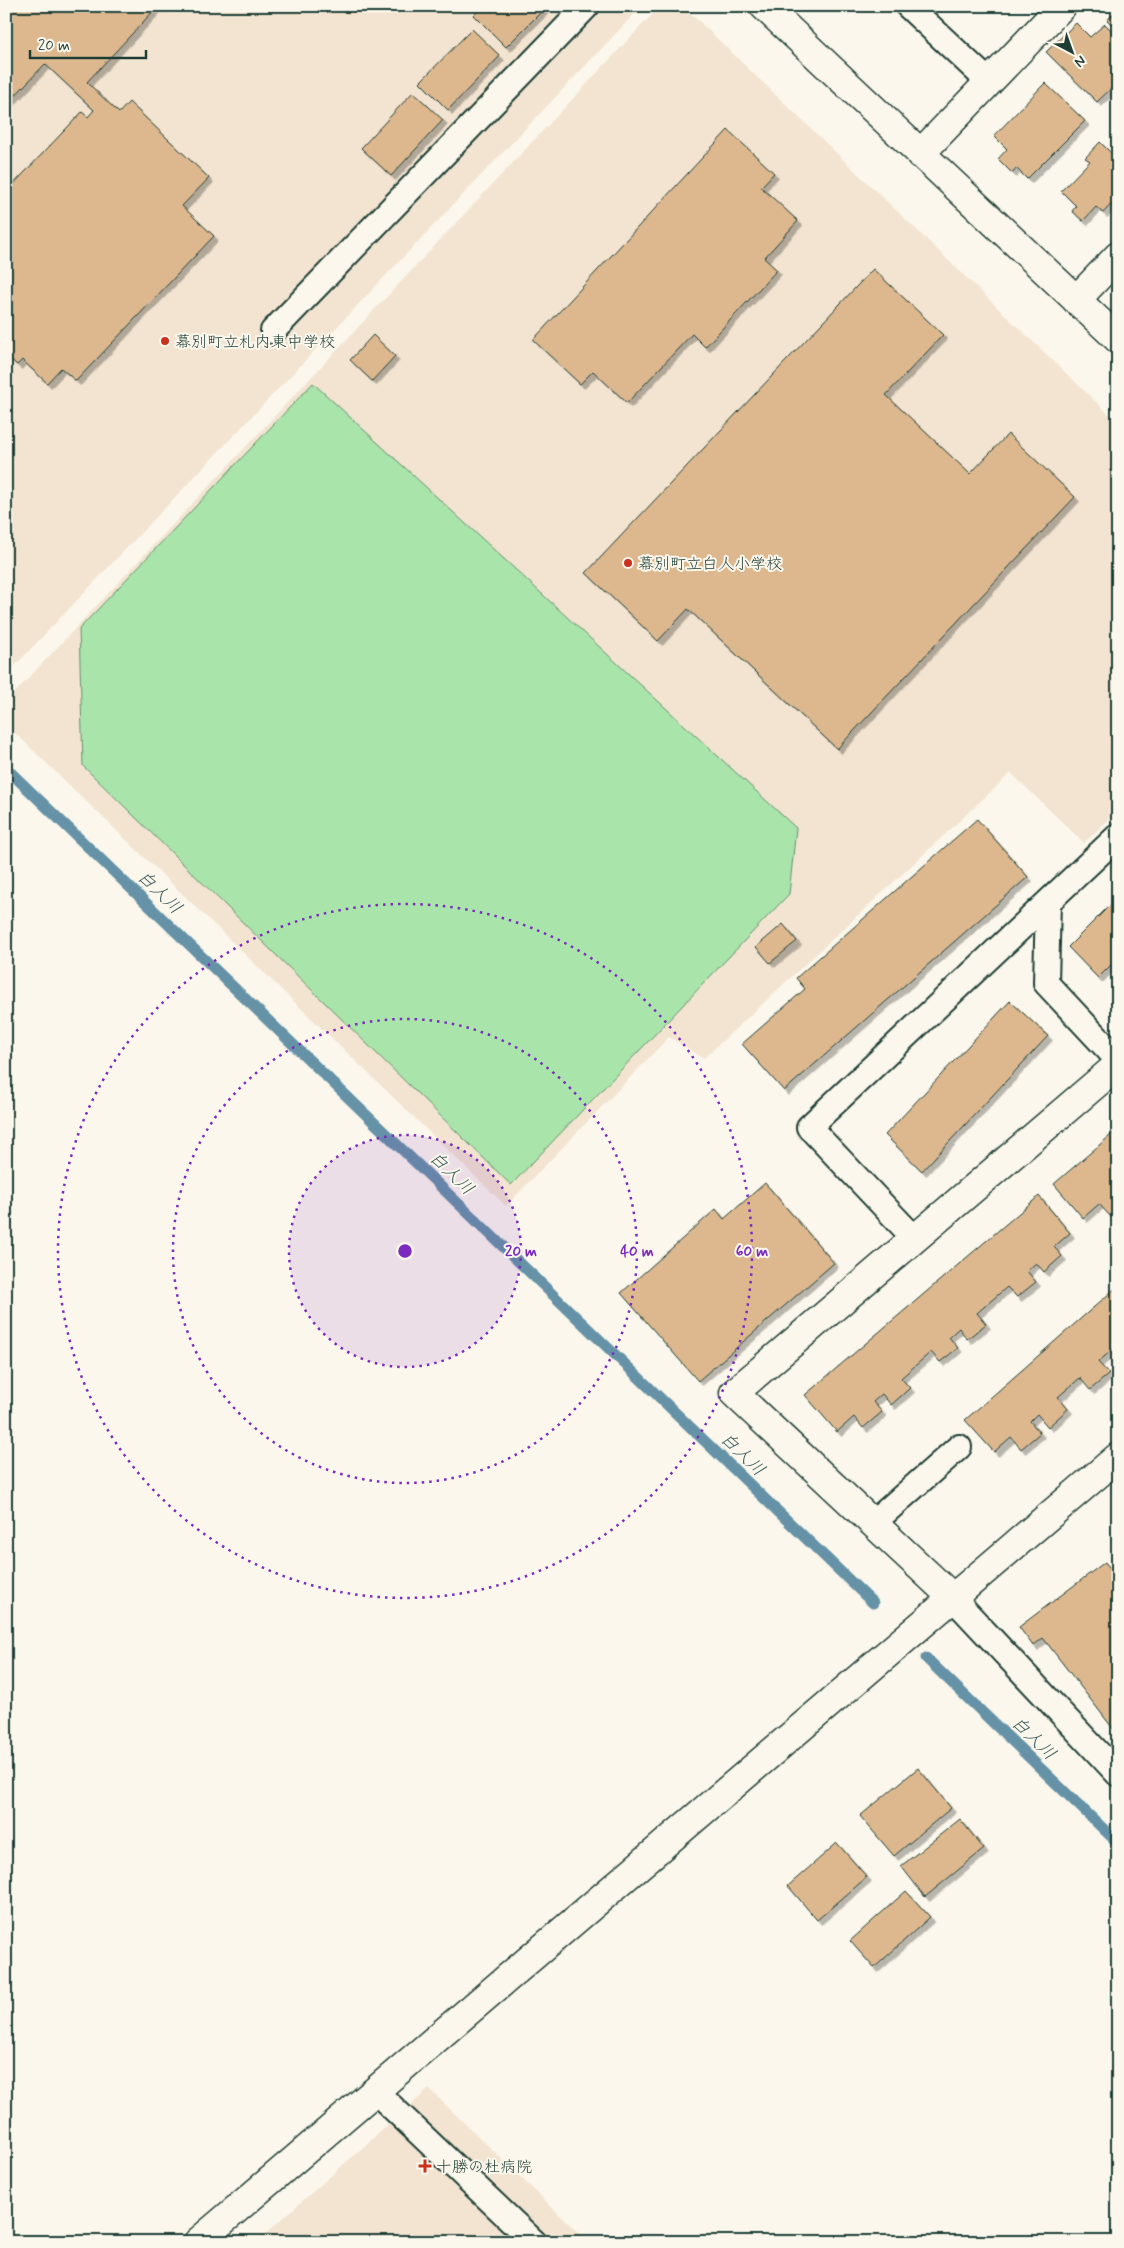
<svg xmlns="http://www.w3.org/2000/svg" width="1124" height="2248" font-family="Mynerve,'Klee One',sans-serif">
  <defs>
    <filter id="shadow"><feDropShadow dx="4.5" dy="4.5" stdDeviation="0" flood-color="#0004"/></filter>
  </defs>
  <rect width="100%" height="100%" fill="#fbf7ec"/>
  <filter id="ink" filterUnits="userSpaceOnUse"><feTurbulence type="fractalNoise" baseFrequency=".02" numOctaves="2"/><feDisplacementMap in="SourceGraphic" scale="10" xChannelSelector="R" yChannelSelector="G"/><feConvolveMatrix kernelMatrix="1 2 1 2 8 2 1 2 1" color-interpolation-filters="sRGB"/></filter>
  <g filter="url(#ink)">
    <path fill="#f2e4d0" d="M6 6H642L6 675Z
      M660 6H683L1118 423V810L1084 843 1011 773 704 1058 669 1037 506 1206 6 724V702Z
      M429 2089 588 2242H256Z"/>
    <path fill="#a9e4aa" stroke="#64906f" d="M313 383 796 828 789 894 511 1185 83 766 79 629Z"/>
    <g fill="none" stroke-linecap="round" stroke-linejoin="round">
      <path stroke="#6592a6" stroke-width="11" d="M6 768 873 1603
        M926 1658 1118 1843"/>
    </g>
    <path fill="#ddb88f" stroke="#1f3d34" filter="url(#shadow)" d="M6 6H158L87 82 119 113 129 102 209 178 182 206 214 236 76 381 61 368 47 383 22 360 17 365 6 355V192L82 112 88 117 94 110 45 64 6 105Z
      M483 6H547L506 47 474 15Z
      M1118 9V31L1107 20Z
      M1076 23 1090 37 1105 24 1118 37V82L1097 102 1046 52Z
      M472 29 500 56 448 110 420 82Z
      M1045 83 1085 121 1027 179 1016 168 1012 173 998 159 1007 149 994 136Z
      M413 92 443 120 391 176 361 148Z
      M728 130 774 173 761 187 798 221 764 258 777 270 705 347 692 334 627 403 593 371 580 384 533 340Z
      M1100 142 1117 159 1110 166 1118 174V197L1103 213 1096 207 1083 221 1072 211 1076 206 1061 191 1090 161 1085 158Z
      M873 269 943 335 886 395 970 474 1008 434 1075 497 837 749 688 609 658 641 586 573Z
      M373 335 395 356 372 381 350 360Z
      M977 819 1028 877 784 1091 742 1044 805 989 796 978Z
      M1118 897V958L1098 978 1068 947Z
      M783 924 797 941 770 963 756 947Z
      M1010 1001 1048 1036 922 1171 885 1135Z
      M1118 1129V1210L1111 1217 1099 1204 1083 1218 1054 1184Z
      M765 1183 834 1263 698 1381 621 1293 716 1209 724 1219Z
      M1039 1196 1070 1233 1054 1247 1062 1256 1044 1272 1036 1263 1027 1271 1036 1282 1017 1297 1007 1287 977 1313 986 1324 967 1339 959 1328 949 1337 958 1348 940 1362 931 1352 901 1378 910 1388 891 1405 882 1394 873 1402 882 1412 863 1428 854 1417 837 1432 805 1395Z
      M1118 1286V1345L1098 1362 1109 1374 1090 1390 1080 1378 1058 1397 1068 1409 1048 1427 1037 1414 1030 1421 1040 1433 1021 1449 1011 1437 994 1452 965 1420Z
      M1105 1562 1118 1578V1735L1043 1638 1033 1646 1019 1627Z
      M918 1768 951 1808 894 1856 860 1816Z
      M960 1819 984 1849 925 1897 901 1866Z
      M837 1843 867 1877 817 1920 788 1886Z
      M906 1891 930 1917 874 1968 850 1941Z"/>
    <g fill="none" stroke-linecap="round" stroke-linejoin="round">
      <g stroke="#1f3d34" stroke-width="28">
        <path id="lane" d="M908 6 989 82
          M273 331 587 6
          M1048 902 1046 983 1118 1060
          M915 1239 809 1127 1118 836
          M873 1523 959 1447
          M953 1598 1118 1774
          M375 2091 534 2242"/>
      </g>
      <g stroke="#1f3d34" stroke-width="31">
        <path id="street" d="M764 6 1118 339
          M920 154 1062 6
          M1076 300 1118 256
          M953 1598 734 1393 1118 1065
          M198 2242 1118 1457"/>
      </g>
      <use href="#lane" stroke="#fbf7ec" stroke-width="24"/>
      <use href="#street" stroke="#fbf7ec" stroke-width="28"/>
    </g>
  </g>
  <circle cx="405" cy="1251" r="116" fill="#7b2cbf" fill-opacity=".12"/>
  <g fill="none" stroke="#7b2cbf" stroke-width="2.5" stroke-dasharray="2.5 5">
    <circle cx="405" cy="1251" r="116"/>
    <circle cx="405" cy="1251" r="232"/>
    <circle cx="405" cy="1251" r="347"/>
  </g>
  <g fill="#c8321e" stroke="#fbf7ec" stroke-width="2">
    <circle cx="165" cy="341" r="5"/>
    <circle cx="628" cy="563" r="5"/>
    <path d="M422.5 2158.5h5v5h5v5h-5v5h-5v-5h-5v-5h5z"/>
  </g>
  <g text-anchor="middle" stroke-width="4" stroke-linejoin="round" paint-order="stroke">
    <g font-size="16" fill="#1f3d34" stroke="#fbf7ec" text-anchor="start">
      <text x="175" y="347">幕別町立札内東中学校</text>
      <text x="638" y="569">幕別町立白人小学校</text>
      <text x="436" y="2172">十勝の杜病院</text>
    </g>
    <g font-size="18" font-style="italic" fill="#36595a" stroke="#fbf7ec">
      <text transform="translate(160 892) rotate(44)" y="6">白人川</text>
      <text transform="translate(452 1173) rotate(44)" y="6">白人川</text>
      <text transform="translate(743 1454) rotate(44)" y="6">白人川</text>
      <text transform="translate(1034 1738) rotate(44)" y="6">白人川</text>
    </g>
  </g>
  <circle cx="405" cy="1251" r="8" fill="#7b2cbf" stroke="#fbf7ec" stroke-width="2.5"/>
  <g font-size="15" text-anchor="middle" font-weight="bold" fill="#7b2cbf" stroke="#fbf7ec" stroke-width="4" stroke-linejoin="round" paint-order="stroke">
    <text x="521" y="1256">20 m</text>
    <text x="637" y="1256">40 m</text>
    <text x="752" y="1256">60 m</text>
  </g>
  <rect width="1124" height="2248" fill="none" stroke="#fbf7ec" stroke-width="25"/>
  <rect x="12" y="12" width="1099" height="2223" fill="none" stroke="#1f3d34" stroke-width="2" filter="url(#ink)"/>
  <g transform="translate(1072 52) rotate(139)" stroke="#fbf7ec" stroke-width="4" paint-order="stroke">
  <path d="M0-4L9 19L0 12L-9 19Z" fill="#1f3d34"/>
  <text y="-8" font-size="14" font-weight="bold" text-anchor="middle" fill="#1f3d34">N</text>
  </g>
  <path d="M30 50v8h116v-8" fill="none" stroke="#1f3d34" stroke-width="2.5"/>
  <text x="38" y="50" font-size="15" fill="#1f3d34" stroke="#fbf7ec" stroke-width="4" paint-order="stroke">20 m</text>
</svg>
